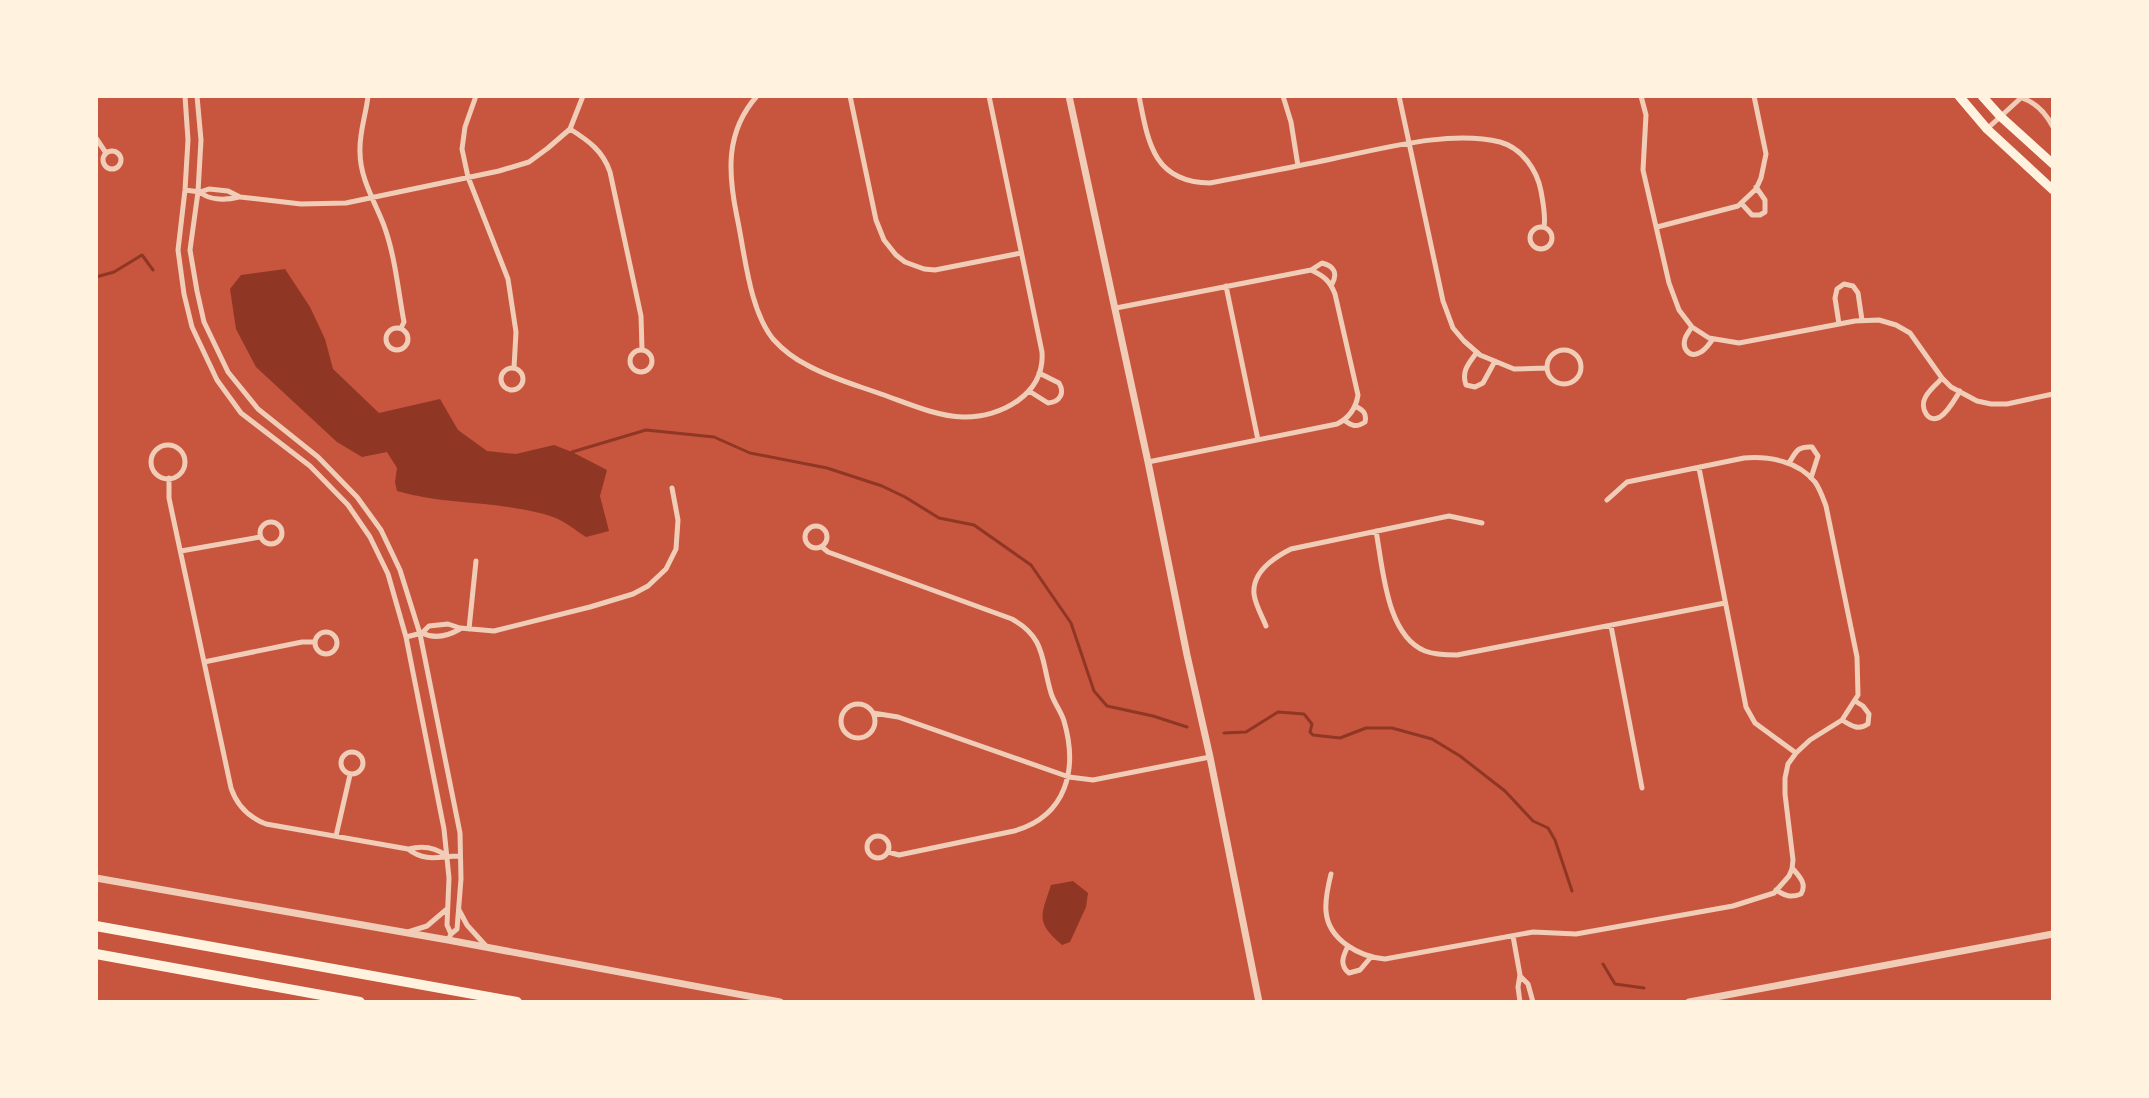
<svg xmlns="http://www.w3.org/2000/svg" width="2149" height="1098" font-family="'Golos Text',sans-serif">
  <rect width="100%" height="100%" fill="#c8553d"/>
  <path fill="#8f3625" d="M285 269 310 307 325 339 333 369 379 413 440 399 458 430 487 451 516 454 554 445 572 452 607 470 600 496 609 531 586 537C576 531 565 521 553 517 503 500 447 506 397 491L395 482 397 468 387 452 362 457 337 442 256 367 236 329 230 289 241 275Z
    M1073 881 1088 893 1086 907 1070 942 1062 945C1035 922 1041 916 1051 885Z"/>
  <g fill="none" stroke-linecap="round" stroke-linejoin="round">
    <path stroke="#8f3625" stroke-width="3" d="M96 277 114 272 142 255 153 270
      M572 452 646 430 714 437 750 453 827 468 882 486 905 497 939 518 974 525 1031 565 1071 623 1094 691 1107 706 1153 716 1187 727
      M1224 733 1246 732 1278 712 1304 714 1312 724 1310 732 1313 735 1340 738 1366 728H1392L1432 739 1460 756 1505 791 1533 821 1548 828 1555 840 1572 891
      M1603 964 1615 984 1644 988"/>
    <path stroke="#f1ccb7" stroke-width="5" d="M185 96 188 140 185 190 178 250 184 294 192 327 217 380 241 413 310 466 348 505 370 537 388 574 406 637 444 829 449 878 447 925 451 934
      M197 96 201 140 198 192 190 250 197 291 204 322 228 372 258 409 318 457 357 497 381 530 400 570 420 634 460 833 461 879 457 929 451 934 448 940
      M368 96C366 115 359 133 360 152 360 178 374 200 383 223 395 254 398 290 404 322L401 328
      M476 96 465 127 462 149 468 177 508 279 516 332 514 368
      M757 96C725 132 728 173 737 217 745 254 749 309 773 339 782 349 795 359 807 365 830 378 856 385 881 394 907 403 935 416 963 417 1001 418 1045 394 1042 352L989 96
      M850 96 876 220 884 240 896 255 905 262 924 269 935 270 1021 253
      M1139 96C1148 142 1153 182 1210 183 1252 175 1294 167 1336 158 1385 148 1451 130 1500 142 1522 148 1537 170 1541 191 1543 203 1546 216 1544 227
      M1283 96 1291 122 1298 166
      M1399 96 1443 301 1453 328 1464 341 1480 355 1514 369 1547 368
      M1641 96 1646 115 1643 170 1669 283 1679 310 1692 327 1709 338 1739 343 1855 321 1879 320 1896 325 1910 333 1942 378 1951 387 1977 401 1991 404H2007L2053 394
      M2022 98C2037 103 2046 113 2053 127
      M1988 128 2023 96
      M570 129C589 141 603 151 610 172L641 316 642 349
      M96 138 106 153
      M103 160a9 9 0 1 1 18 0a9 9 0 1 1-18 0Z
      M185 190 200 192 209 189 228 191 240 197 301 204 346 203 499 171 529 162 548 148 570 129 583 96
      M200 192C210 201 227 200 239 197
      M1741 203 1752 215H1760L1765 212V200L1756 187
      M1657 227 1738 206 1756 189 1761 178 1766 154 1754 96
      M1530 238a11 11 0 1 1 22 0a11 11 0 1 1-22 0Z
      M1311 270 1322 263C1334 266 1338 273 1332 284
      M1226 286 1258 440
      M1116 308 1311 270C1324 276 1330 281 1335 294L1358 395C1356 408 1349 418 1337 424L1148 462
      M1839 324 1835 298 1837 289 1844 284 1853 286 1858 293 1862 320
      M1692 327C1691 328 1685 337 1685 339 1682 348 1689 358 1699 353 1705 351 1709 344 1713 339
      M386 339a11 11 0 1 1 22 0a11 11 0 1 1-22 0Z
      M630 361a11 11 0 1 1 22 0a11 11 0 1 1-22 0Z
      M1547 367a17 17 0 1 1 34 0a17 17 0 1 1-34 0Z
      M1477 352C1469 363 1461 371 1466 385L1475 387 1483 383 1495 361
      M501 379a11 11 0 1 1 22 0a11 11 0 1 1-22 0Z
      M1942 378C1937 384 1928 391 1925 398 1920 408 1928 424 1940 417 1948 412 1955 399 1960 391
      M1029 391 1048 403C1060 402 1065 393 1059 383L1039 373
      M1344 420C1352 426 1356 428 1365 422 1367 413 1363 410 1355 406
      M151 462a17 17 0 1 1 34 0a17 17 0 1 1-34 0Z
      M1789 463C1796 452 1797 446 1812 447L1818 456 1811 478
      M1699 468 1746 707 1755 723 1796 753
      M169 478V498L173 517 231 788C237 806 248 817 266 824L408 849C426 863 440 856 459 856
      M260 533a11 11 0 1 1 22 0a11 11 0 1 1-22 0Z
      M805 537a11 11 0 1 1 22 0a11 11 0 1 1-22 0Z
      M1376 531C1383 568 1386 635 1425 651 1435 655 1447 655 1457 655L1725 603
      M822 547 828 552 1012 619C1046 638 1041 660 1051 693 1054 703 1061 711 1064 721 1078 769 1067 816 1014 831L899 855 888 852
      M181 551 260 537
      M1266 626C1262 616 1255 604 1254 594 1252 572 1275 557 1291 549L1449 516 1482 523
      M1611 626 1642 788
      M469 629 476 561
      M315 643a11 11 0 1 1 22 0a11 11 0 1 1-22 0Z
      M422 633C434 639 448 636 460 629
      M406 637 422 633 429 626 448 624 460 628 494 631 590 607 633 594 648 586 666 569 676 549 678 520 672 488
      M204 662 302 642H315
      M841 721a17 17 0 1 1 34 0a17 17 0 1 1-34 0Z
      M873 713 898 717 1069 777 1093 780 1210 757
      M1842 720C1850 725 1858 731 1868 724L1869 714 1863 706 1855 701
      M341 763a11 11 0 1 1 22 0a11 11 0 1 1-22 0Z
      M336 836 350 775
      M867 847a11 11 0 1 1 22 0a11 11 0 1 1-22 0Z
      M409 849C423 845 436 848 447 856
      M1331 874C1328 886 1325 899 1326 911 1328 940 1360 957 1385 959L1533 932 1576 934 1733 906 1774 893 1789 876 1792 869 1793 860 1785 794V778L1788 764 1796 753 1810 740 1842 720 1858 695 1857 657 1826 506C1823 498 1820 489 1815 482 1798 461 1769 456 1744 458L1627 482 1607 500
      M1776 890C1785 896 1791 898 1801 894 1807 884 1800 877 1793 869
      M459 910 467 925 486 946
      M408 932 427 926 447 909
      M1513 936 1520 975 1518 987 1520 1002
      M1348 946C1343 956 1339 965 1349 973L1360 970 1371 957
      M1520 976 1528 984 1533 1002"/>
    <path stroke="#f1ccb7" stroke-width="7" d="M1069 96 1148 462 1187 655 1210 757 1259 1002
      M96 878 448 940 780 1002
      M1689 1002 2053 934"/>
    <path stroke="#fff3e0" stroke-width="9" d="M1959 96 1987 129 2053 190
      M1982 96 2000 116 2053 164"/>
    <path stroke="#fff3e0" stroke-width="10" d="M96 926 517 1002
      M96 954 360 1002"/>
  </g>
  <rect width="2149" height="1098" fill="none" stroke="#fff3e0" stroke-width="196"/>
</svg>
